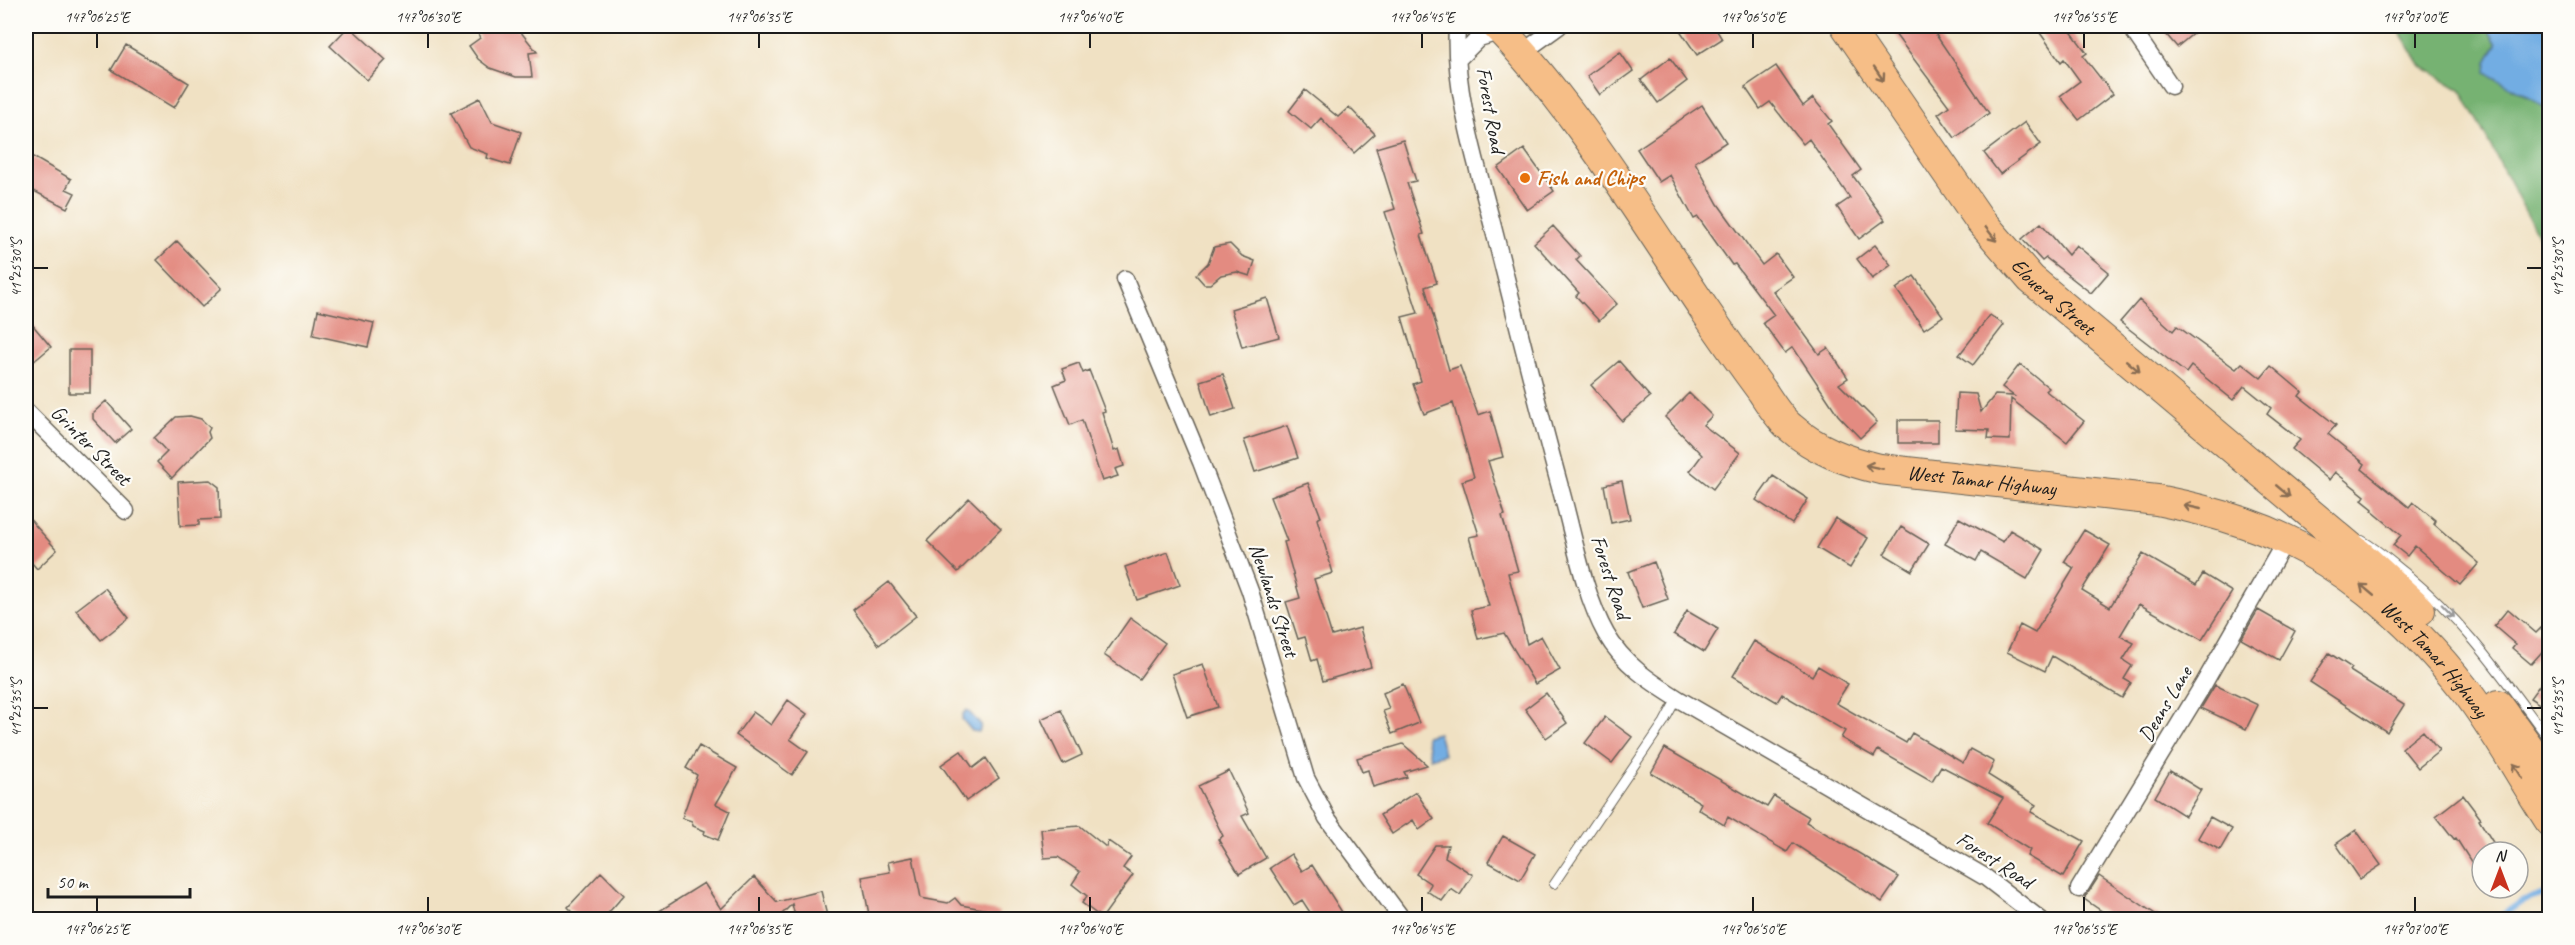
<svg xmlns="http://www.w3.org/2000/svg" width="2575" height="945" font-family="Caveat,sans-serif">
  <rect width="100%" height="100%" fill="#fdfcf7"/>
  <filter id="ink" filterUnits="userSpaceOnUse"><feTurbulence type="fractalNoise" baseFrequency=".0167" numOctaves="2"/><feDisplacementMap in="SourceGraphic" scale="12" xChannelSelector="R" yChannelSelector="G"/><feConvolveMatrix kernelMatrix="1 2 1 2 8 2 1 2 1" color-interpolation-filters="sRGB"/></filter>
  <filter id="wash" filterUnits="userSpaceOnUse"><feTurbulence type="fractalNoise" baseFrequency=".008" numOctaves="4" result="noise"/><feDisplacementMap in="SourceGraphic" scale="24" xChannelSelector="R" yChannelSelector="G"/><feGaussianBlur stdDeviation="1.35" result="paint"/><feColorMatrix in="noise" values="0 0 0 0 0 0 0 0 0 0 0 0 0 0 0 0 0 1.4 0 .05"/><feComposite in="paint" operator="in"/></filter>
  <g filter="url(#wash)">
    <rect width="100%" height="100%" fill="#f0e1c3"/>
    <path fill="#76b272" stroke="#496747" stroke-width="1.5" d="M2396 26H2486L2497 44 2487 62 2510 87 2531 98 2549 111V256L2461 90 2421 66Z"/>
    <path fill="#72ade3" stroke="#476480" stroke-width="1.5" d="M2486 26H2549V111L2531 98 2486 73 2487 62 2497 44Z
      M967 710 981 725 979 732 972 731 962 719 963 714Z
      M1438 733 1444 754 1430 758 1426 736Z"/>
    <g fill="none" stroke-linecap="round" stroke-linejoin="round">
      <path stroke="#72ade3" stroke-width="6" d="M2496 920 2521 902 2550 892"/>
    </g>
    <g id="blocks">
      <path fill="#e38b81" d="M349 26 386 60 367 80 330 46Z
        M508 26 520 31 537 52 529 53 532 77H516L490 68 478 59 469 46 480 38 477 31 486 27Z
        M1677 26H1714L1722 39 1697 55Z
        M1889 26H1930L1989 113 1955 138 1938 114 1949 106Z
        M2035 26H2067L2087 53 2083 56 2113 94 2079 120 2060 96 2080 81 2064 59 2061 62Z
        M2159 26H2202L2177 47Z
        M126 45 189 83 174 108 111 70Z
        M1620 52 1633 71 1600 95 1587 76Z
        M1670 58 1687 81 1658 103 1641 80Z
        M1776 66 1803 106 1813 98 1832 121 1828 124 1861 170 1853 176 1885 220 1859 239 1837 207 1850 198 1809 139 1803 144 1770 102 1760 109 1745 87Z
        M1305 90 1338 117 1349 107 1375 134 1354 153 1321 118 1311 129 1289 111Z
        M480 98 492 122 521 132 510 165 487 158 488 154 469 147 451 113Z
        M1702 105 1726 142 1695 162 1718 204 1762 265 1776 254 1793 277 1773 291 1819 354 1828 348 1848 378 1839 384 1877 422 1860 438 1838 415 1793 347 1785 353 1763 323 1774 315 1735 264 1732 265 1698 217 1694 219 1670 175 1659 182 1637 149Z
        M2025 122 2041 144 2000 174 1984 153Z
        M1403 140 1416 181 1407 183 1424 234 1421 235 1437 283 1425 287 1449 370 1460 366 1478 415 1490 411 1503 457 1488 461 1505 515 1502 516 1518 571 1508 573 1527 644 1541 636 1560 670 1535 684 1504 633 1478 639 1471 610 1489 606 1469 537 1479 535 1462 481 1474 477 1453 403 1424 414 1413 384 1421 381 1402 317 1418 313 1385 212 1395 209 1376 148Z
        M1524 149 1554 191 1527 210 1498 168Z
        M26 153 71 179 66 189 75 193 67 208 26 187Z
        M2041 223 2068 255 2076 245 2109 272 2091 293 2046 258 2042 261 2022 239Z
        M1553 226 1580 256 1576 260 1617 304 1599 321 1576 296 1579 293 1534 243Z
        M177 241 222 288 202 307 157 260Z
        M1230 244 1242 256 1255 261 1250 276 1237 272 1221 275 1210 284H1204L1196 275 1208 263 1214 247Z
        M1875 245 1891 265 1872 279 1857 259Z
        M1914 276 1943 316 1924 329 1896 289Z
        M1267 298 1279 337 1242 347 1231 309Z
        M2139 300 2173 331 2177 326 2236 369 2242 363 2261 378 2271 366 2302 392 2299 396 2336 425 2328 434 2365 464 2362 469 2409 507 2413 502 2436 521 2434 524 2479 563 2460 585 2415 546 2407 556 2393 545 2401 535 2372 511 2373 509 2362 500 2365 496 2335 472 2329 480 2292 449 2300 440 2267 414 2271 408 2244 386 2233 400 2191 366 2186 373 2120 322Z
        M318 310 374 323 368 347 313 335Z
        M1990 315 2004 325 1973 365 1959 355Z
        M26 317 51 347 26 368Z
        M69 350H90V393H69Z
        M1619 361 1650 397 1622 421 1591 385Z
        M1079 363 1083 373 1089 370 1105 411 1102 412 1114 451 1119 449 1124 466 1115 469 1118 476 1102 481 1082 420 1070 425 1054 385 1066 380 1062 369Z
        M2020 364 2049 388 2046 391 2084 421 2067 442 2011 399 2010 440 1988 439 1989 430 1955 429 1957 393 1976 394 1981 412 1995 395 2014 396 2002 387Z
        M1223 374 1235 409 1211 417 1200 381Z
        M1689 393 1712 416 1703 425 1740 453 1713 489 1690 471 1702 455 1665 417Z
        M106 401 131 429 115 443 93 419V413Z
        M190 416 201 419 210 428 208 432 210 438 172 478 157 462 167 452 154 438 176 417Z
        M1898 420H1938V443H1898Z
        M1287 426 1298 458 1255 472 1244 440Z
        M1773 476 1808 499 1792 524 1756 500Z
        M210 480 219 487 220 519 199 520V525L180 526 178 482Z
        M1622 481 1630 519 1611 523 1604 485Z
        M1308 483 1321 517 1317 519 1333 573 1314 579 1332 636 1360 628 1371 667 1323 681 1317 659 1312 661 1305 637 1298 639 1286 602 1300 598 1284 542 1287 541 1270 497Z
        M969 498 1001 529 958 572 927 541Z
        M26 515 57 550 37 569 26 556Z
        M1835 518 1868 538 1850 568 1817 548Z
        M1959 518 2003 542 2010 530 2044 550 2027 579 1981 552 1976 561 1945 544Z
        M1901 527 1929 544 1912 571 1884 554Z
        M2084 530 2110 545 2082 590 2110 607 2143 554 2196 585 2203 574 2232 592 2202 640 2139 604 2120 636 2134 643 2123 660 2132 666 2124 679 2131 683 2122 698 2052 656 2045 671 2007 652 2020 625 2035 633 2074 568 2064 562Z
        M1168 552 1180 585 1137 600 1125 567Z
        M1654 562 1668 599 1642 608 1628 572Z
        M889 582 916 616 879 645 853 610Z
        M105 588 129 618 101 640 76 610Z
        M2508 609 2536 633 2542 627 2550 634V643L2531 664 2512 648 2515 644 2494 626Z
        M2258 610 2295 631 2279 660 2241 639Z
        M1687 611 1718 629 1704 652 1674 634Z
        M1130 618 1165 643 1139 679 1104 655Z
        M1754 641 1812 676 1818 666 1848 684 1836 703 1906 743 1912 733 1963 763 1970 749 1994 762 1988 775 2036 805 2031 812 2084 841 2063 877 2027 856 2030 850 1987 823 2003 798 1941 766 1932 781 1878 750 1874 757 1841 738 1845 731 1782 694 1777 702 1733 676Z
        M2329 653 2352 668 2350 671 2404 705 2387 732 2310 682Z
        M1203 664 1218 707 1187 717 1172 674Z
        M2550 671V711L2530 698Z
        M1403 684 1419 723 1392 734 1383 711 1389 709 1383 693Z
        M2215 685 2258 705 2246 729 2201 708Z
        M1546 693 1567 723 1546 738 1525 709Z
        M788 700 807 714 790 739 808 752 792 775 736 735 753 712 771 725Z
        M1061 710 1082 755 1063 764 1041 719Z
        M1605 717 1632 737 1612 763 1585 743Z
        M2423 731 2439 751 2418 768 2402 748Z
        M1403 744 1427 765 1404 772 1407 777 1373 787 1368 770 1362 772 1357 758Z
        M699 746 737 768 716 804 730 811 718 840 704 834 705 831 693 826 692 821 682 818 697 775 686 768Z
        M1665 748 1767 807 1774 796 1809 817 1806 822 1899 877 1882 902 1793 843 1787 852 1728 817 1724 825 1698 809 1701 803 1651 773Z
        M961 751 973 768 986 758 999 778 966 801 941 765Z
        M1229 771 1249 813 1242 816 1266 858 1239 874 1218 839 1223 836 1198 786Z
        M2170 771 2201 790 2185 816 2155 797Z
        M1416 792 1434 819 1419 830 1413 820 1392 834 1380 815Z
        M2463 795 2481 819 2479 820 2499 852H2482V879L2456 838 2454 839 2436 816Z
        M2210 817 2232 829 2220 850 2198 838Z
        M1080 826 1106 847 1108 841 1131 857 1123 868 1133 875 1102 918 1082 903 1087 896 1072 884 1080 872 1058 857 1044 858 1041 829Z
        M2356 830 2381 865 2360 879 2336 844Z
        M1503 836 1535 854 1520 880 1488 862Z
        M1435 845H1448L1445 857 1473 875 1460 895 1451 889 1442 901 1427 891 1431 884 1416 874Z
        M1291 854 1302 871 1312 865 1347 920H1315L1302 900 1294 905 1270 868Z
        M913 857 921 898 948 903 955 898 961 905 999 912 998 920H870L862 877 890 872 888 862Z
        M601 872 624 895 602 920H580L568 907Z
        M2099 876 2164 920H2115L2084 899Z
        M754 877 777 902 821 891 828 920H796L792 904 776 920H645L704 883 721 909Z"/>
    </g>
  </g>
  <g filter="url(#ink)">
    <use href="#blocks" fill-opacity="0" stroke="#666156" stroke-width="1.5"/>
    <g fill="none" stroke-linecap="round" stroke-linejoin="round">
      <g stroke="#666156" stroke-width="10">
        <path id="lane" d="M2362 540C2378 549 2392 562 2406 573 2468 625 2502 677 2550 741
          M1554 884 1664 722 1677 698"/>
      </g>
      <g stroke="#666156" stroke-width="19">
        <path id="street" d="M1457 26C1453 90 1477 164 1493 227 1515 313 1536 400 1560 487 1573 532 1583 593 1606 634 1623 664 1651 682 1680 700L1985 877 2041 920
          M2130 26 2171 86
          M1523 52 1559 26
          M1459 58 1479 38 1502 31
          M1125 279 1201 462 1250 591 1306 778 1327 818 1403 920
          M26 411 126 511
          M2079 889 2203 685 2286 540"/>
      </g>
      <g stroke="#666156" stroke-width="32">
        <g id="highway">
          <path id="s1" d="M1497 26C1577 110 1639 213 1704 309 1723 337 1742 364 1762 391 1770 403 1779 418 1790 427 1816 450 1846 461 1880 469L2157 500C2187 506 2216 513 2245 523 2334 553 2409 618 2466 691 2497 731 2522 778 2550 821"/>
          <path id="s2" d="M1846 26 1979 219 2031 279 2368 562 2420 610"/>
          <path d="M2498 705 2550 777"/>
        </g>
      </g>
      <use href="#lane" stroke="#fff" stroke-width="8"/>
      <use href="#street" stroke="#fff" stroke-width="16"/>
      <use href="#highway" stroke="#f6be87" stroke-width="30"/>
    </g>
    <defs><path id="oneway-shaft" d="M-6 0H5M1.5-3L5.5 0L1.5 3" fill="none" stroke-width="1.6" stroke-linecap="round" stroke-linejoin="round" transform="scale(1.5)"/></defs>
    <g stroke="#896d52">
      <use href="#oneway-shaft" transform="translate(1879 74) rotate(56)"/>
      <use href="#oneway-shaft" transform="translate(1991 234) rotate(52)"/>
      <use href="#oneway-shaft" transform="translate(2133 366) rotate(40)"/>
      <use href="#oneway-shaft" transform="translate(1874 467) rotate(-168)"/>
      <use href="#oneway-shaft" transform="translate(2283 491) rotate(40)"/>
      <use href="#oneway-shaft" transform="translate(2192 507) rotate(-167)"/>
      <use href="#oneway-shaft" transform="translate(2367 590) rotate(-140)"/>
      <use href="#oneway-shaft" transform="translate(2518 771) rotate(-122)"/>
    </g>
    <use stroke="#999" href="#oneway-shaft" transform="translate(2448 611) rotate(46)"/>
  </g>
  <path fill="none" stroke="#1c1c1c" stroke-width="2" d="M97 33V48M428 33V48M759 33V48M1090 33V48M1422 33V48M1753 33V48M2084 33V48M2415 33V48M33 268H48M2527 268H2542M33 708H48M2527 708H2542M97 897V912M428 897V912M759 897V912M1090 897V912M1422 897V912M1753 897V912M2084 897V912M2415 897V912"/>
  <circle fill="#e8710a" stroke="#fdfcf7" stroke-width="2" cx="1525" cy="178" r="6"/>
  <g text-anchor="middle" stroke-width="4.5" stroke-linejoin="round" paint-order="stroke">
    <g font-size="21" fill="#1c1c1c" stroke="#fdfcf7">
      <text transform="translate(1491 110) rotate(80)" y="7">Forest Road</text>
      <text dy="7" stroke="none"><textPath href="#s2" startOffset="342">Elouera Street</textPath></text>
      <text transform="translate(91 445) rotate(45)" y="7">Grinter Street</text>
      <text dy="7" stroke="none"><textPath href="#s1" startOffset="700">West Tamar Highway</textPath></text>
      <text transform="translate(1611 577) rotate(72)" y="7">Forest Road</text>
      <text transform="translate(1274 600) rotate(72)" y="7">Newlands Street</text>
      <text dy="7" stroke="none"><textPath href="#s1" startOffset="1204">West Tamar Highway</textPath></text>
      <text transform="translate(2165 704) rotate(-59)" y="7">Deans Lane</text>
      <text transform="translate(1995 860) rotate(33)" y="7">Forest Road</text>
    </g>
    <g font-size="21" font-weight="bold" fill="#c56008" stroke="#fdfcf7" text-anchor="start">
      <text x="1537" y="185">Fish and Chips</text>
    </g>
  </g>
  <rect width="2575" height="945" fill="none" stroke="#fdfcf7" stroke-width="66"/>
  <g transform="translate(2500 870)"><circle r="28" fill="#fdfcf7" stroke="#a3a29f" stroke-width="1.5"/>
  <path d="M0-4.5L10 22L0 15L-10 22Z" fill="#c8321e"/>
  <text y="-9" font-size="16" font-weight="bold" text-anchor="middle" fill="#1c1c1c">N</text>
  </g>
  <path d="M48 888v9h142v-9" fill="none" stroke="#1c1c1c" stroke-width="3"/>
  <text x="57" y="888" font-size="18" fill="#1c1c1c" stroke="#fdfcf7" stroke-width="4.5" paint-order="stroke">50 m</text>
  <rect x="33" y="33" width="2509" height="879" fill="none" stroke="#1c1c1c" stroke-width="2"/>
  <g font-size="15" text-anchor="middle" fill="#1c1c1c">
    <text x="97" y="22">147°06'25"E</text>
    <text x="428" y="22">147°06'30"E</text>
    <text x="759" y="22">147°06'35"E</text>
    <text x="1090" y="22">147°06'40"E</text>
    <text x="1422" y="22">147°06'45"E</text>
    <text x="1753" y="22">147°06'50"E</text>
    <text x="2084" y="22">147°06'55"E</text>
    <text x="2415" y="22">147°07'00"E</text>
    <text transform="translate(16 268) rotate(-90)" y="5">41°25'30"S</text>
    <text transform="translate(2558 268) rotate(-90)" y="5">41°25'30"S</text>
    <text transform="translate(16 708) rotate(-90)" y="5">41°25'35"S</text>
    <text transform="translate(2558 708) rotate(-90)" y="5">41°25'35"S</text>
    <text x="97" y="934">147°06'25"E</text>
    <text x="428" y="934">147°06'30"E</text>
    <text x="759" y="934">147°06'35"E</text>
    <text x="1090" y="934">147°06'40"E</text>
    <text x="1422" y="934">147°06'45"E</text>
    <text x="1753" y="934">147°06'50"E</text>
    <text x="2084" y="934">147°06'55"E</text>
    <text x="2415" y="934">147°07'00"E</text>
  </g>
</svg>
